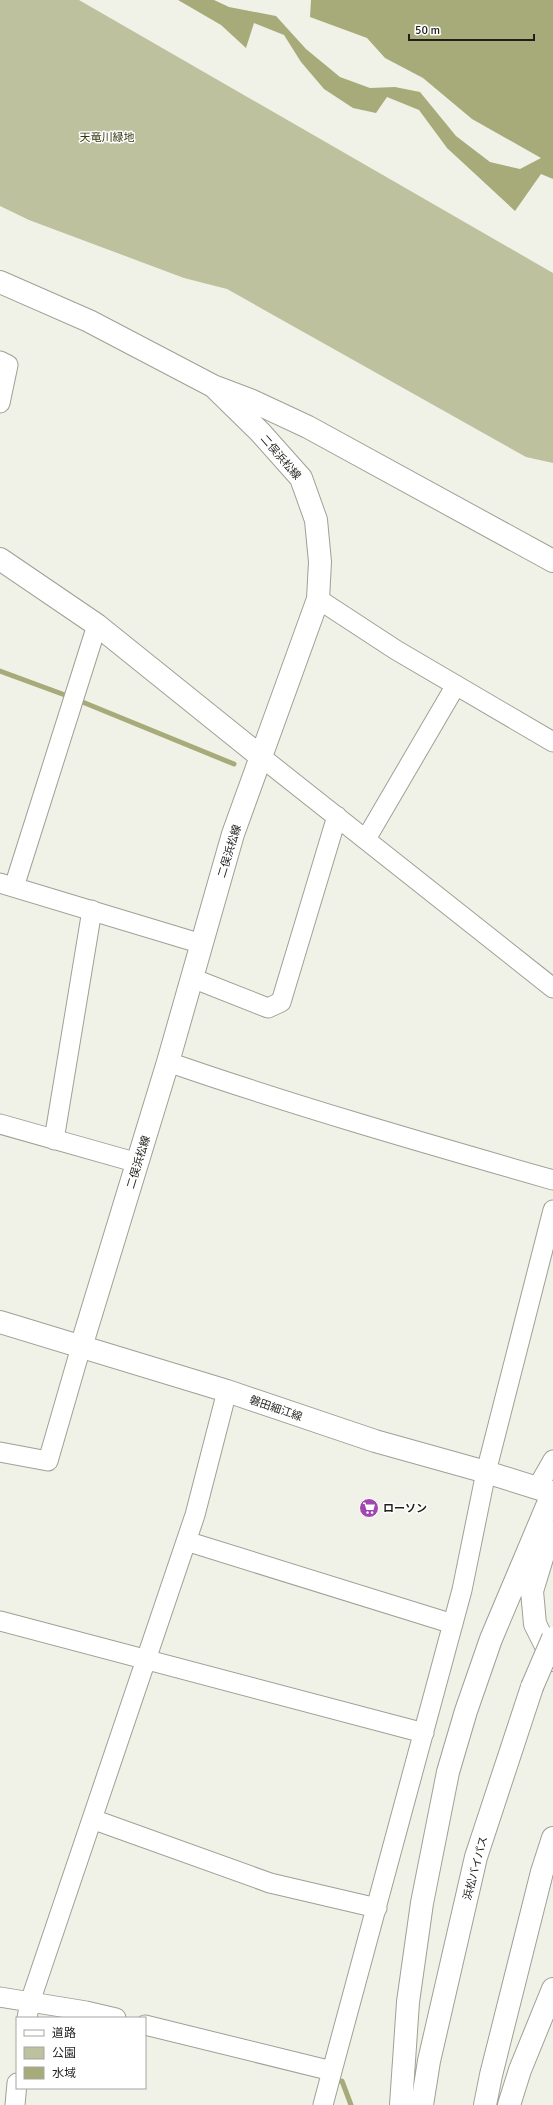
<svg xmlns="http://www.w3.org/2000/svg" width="553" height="2105" font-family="Signika,'Noto Sans JP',sans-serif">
  <rect width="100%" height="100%" fill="#f1f2e7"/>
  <path fill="#bec19d" d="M0 0H79L553 273V463L526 457 227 289 184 278 29 220 0 206Z"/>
  <path fill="#a7ab7a" d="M178 0H214L229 7 276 16 306 49 340 77 370 88 395 87 420 92 456 136 490 162 520 169 541 158 472 119 423 78 385 58 367 38 310 17 311 0H553V179L541 174 515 211 447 148 419 110 387 97 376 113 353 108 324 89 301 62 284 35 254 23 246 48 221 25Z"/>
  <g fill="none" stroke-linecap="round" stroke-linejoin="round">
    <path stroke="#a7ab7a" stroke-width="5" d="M0 671 65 695
      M80 701 234 764
      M338 2081H342L351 2105"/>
    <g stroke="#9fa095" stroke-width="21">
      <path id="street" d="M0 361 8 365 0 403
        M318 599 396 650 553 742
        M260 756 553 988
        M366 839 456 685
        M0 883 202 944
        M14 887 97 625
        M192 978 268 1008 281 1002 337 816
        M168 1062C295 1106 424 1143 553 1180
        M0 1124 138 1163
        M54 1140 92 910
        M0 1452 48 1461 81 1347
        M537 1488 553 1460
        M186 1541 453 1624
        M0 1621 424 1733
        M92 1819 270 1883 377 1908
        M0 1997 86 2011 116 2018
        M27 2018 30 2002 195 1515 227 1391
        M145 2025 332 2071 462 1590 486 1472 553 1210
        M15 2105 17 2083
        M323 2105 332 2071"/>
    </g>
    <g stroke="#9fa095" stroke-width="24">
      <path id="secondary" d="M0 282 89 321 213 386 250 400 308 427 553 561
        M0 559 97 625 260 756
        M0 1322 227 1391 375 1441 486 1472 553 1493
        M81 1347 168 1062 233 834 318 599 320 562 316 520 301 478 260 432 213 386"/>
    </g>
    <g stroke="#9fa095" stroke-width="24">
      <path id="highway" d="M553 1532 546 1545 532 1591 535 1624 553 1660
        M401 2105 408 2002 422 1903 448 1772 466 1711 491 1639 553 1492
        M422 2105 429 2061 476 1857 532 1687
        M485 2105 491 2075 542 1872 553 1838
        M509 2105 520 2070 553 1989"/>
    </g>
    <use href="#street" stroke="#fff" stroke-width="19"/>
    <use href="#secondary" stroke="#fff" stroke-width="22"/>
    <use href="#highway" stroke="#fff" stroke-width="22"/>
    <g stroke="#9fa095" stroke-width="24" stroke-linecap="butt">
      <path id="highway-bridge" d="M532 1687 553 1638"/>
    </g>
    <use href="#highway-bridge" stroke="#fff" stroke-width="22"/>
  </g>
  <defs>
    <g id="supermarket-disc" transform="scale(1)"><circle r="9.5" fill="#a146b1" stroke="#fff"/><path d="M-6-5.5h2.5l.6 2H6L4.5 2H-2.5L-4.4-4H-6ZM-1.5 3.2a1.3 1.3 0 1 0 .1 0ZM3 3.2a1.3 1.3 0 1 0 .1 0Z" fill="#fff"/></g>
  </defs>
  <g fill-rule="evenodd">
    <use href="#supermarket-disc" x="369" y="1508"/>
  </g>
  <g text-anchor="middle" stroke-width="3" stroke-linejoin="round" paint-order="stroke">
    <g font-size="11" fill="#363710" stroke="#fff">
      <text x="107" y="141">天竜川緑地</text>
    </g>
    <g font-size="11" fill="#1e1f1b" stroke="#fff">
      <text transform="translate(281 457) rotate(49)" y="4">二俣浜松線</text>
      <text transform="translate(229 851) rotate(-73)" y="4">二俣浜松線</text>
      <text transform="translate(138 1162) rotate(-73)" y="4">二俣浜松線</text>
      <text transform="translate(276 1408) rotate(19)" y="4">磐田細江線</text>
      <text transform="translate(475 1868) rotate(-75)" y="4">浜松バイパス</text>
    </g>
    <g font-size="11" font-weight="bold" fill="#1e1f1b" stroke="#fff" text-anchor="start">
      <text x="383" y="1512">ローソン</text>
    </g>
  </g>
  <rect x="16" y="2017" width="130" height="72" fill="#ffffff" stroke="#a5a5a4"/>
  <rect x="24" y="2030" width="20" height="6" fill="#ffffff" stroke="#a5a5a4"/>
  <text x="52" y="2037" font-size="12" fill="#1e1f1b">道路</text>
  <rect x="24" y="2047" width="20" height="12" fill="#bec19d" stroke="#a5a5a4"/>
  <text x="52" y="2057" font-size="12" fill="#1e1f1b">公園</text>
  <rect x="24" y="2067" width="20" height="12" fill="#a7ab7a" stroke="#a5a5a4"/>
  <text x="52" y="2077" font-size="12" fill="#1e1f1b">水域</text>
  <path d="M409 34v6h125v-6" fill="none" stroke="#1e1f1b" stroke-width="2"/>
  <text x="415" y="34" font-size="12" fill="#1e1f1b" stroke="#ffffff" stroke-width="3" paint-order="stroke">50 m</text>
</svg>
